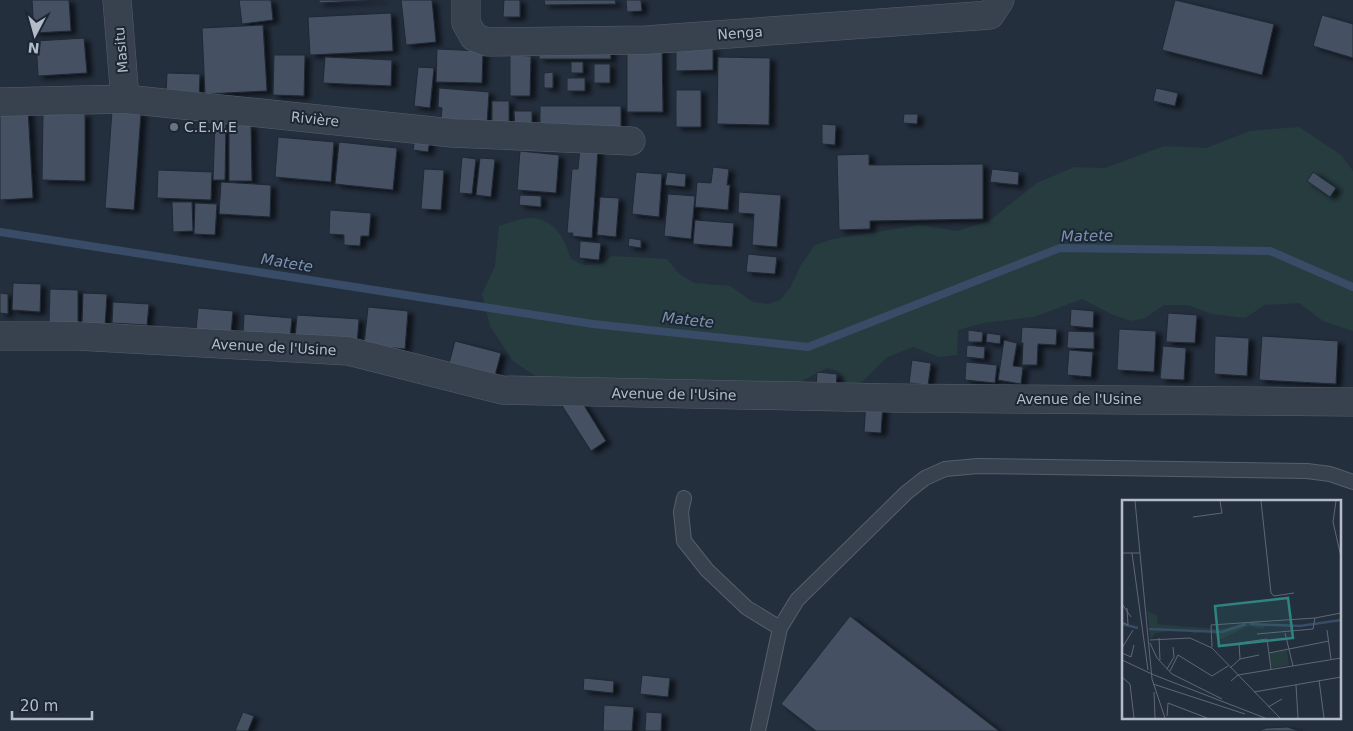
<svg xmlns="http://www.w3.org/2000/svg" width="1353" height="731" font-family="'DejaVu Sans',sans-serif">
  <defs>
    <filter id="shadow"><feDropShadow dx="5.5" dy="3" stdDeviation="2.5" flood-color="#0009"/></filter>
  </defs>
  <rect width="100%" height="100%" fill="#242f3e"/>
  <path fill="#263c3f" d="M1299 127 1341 155 1353 171V331L1323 321 1299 303 1265 305 1245 318 1212 314 1187 305H1164L1145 318 1131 321 1111 314 1082 299 1034 317 983 323 958 330 957 355 939 357 913 347 886 358 862 382 848 385 838 371 827 368 800 382 792 383 544 382 513 361 490 326 482 294 495 266 499 226C509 223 520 218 530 218 554 218 565 239 571 259L584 265 601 264 612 256 667 259 678 273 694 283 730 286 753 302 768 304 780 300 790 288 801 265 815 245 833 239 920 225 957 231 989 221 1037 183 1074 167 1105 168 1164 146 1206 148 1250 131Z"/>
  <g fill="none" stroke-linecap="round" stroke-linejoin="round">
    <path stroke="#394c67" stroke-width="8" d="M0 232 593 324 808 347 1060 248 1270 251 1353 287"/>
  </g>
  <path fill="#455162" stroke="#1f2835" filter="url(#shadow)" d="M32 0H69L71 31 34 33Z
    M239 0H271L273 20 242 24Z
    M319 0H382L319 3Z
    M401 0H432L436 42 406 45Z
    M504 0H520V17H503Z
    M544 0H615L616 4 545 5Z
    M626 0H641L642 11 627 12Z
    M1175 0 1274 24 1262 75 1162 50Z
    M391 13 393 51 310 55 308 17Z
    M1322 15 1353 24V58L1313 46Z
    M263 25 267 91 205 94 202 28Z
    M84 38 87 73 38 76 36 41Z
    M539 45H610L611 59H539Z
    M627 46H662L663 112H627Z
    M676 48H713V70L676 71Z
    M437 49 483 51 482 83 436 82Z
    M274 55H305L304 96 273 95Z
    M510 55 531 56 530 96H510Z
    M325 57 392 60 391 86 323 83Z
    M718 57 770 58 769 125 717 124Z
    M571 62H583V73H571Z
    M594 64H610V83H594Z
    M418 67 434 68 430 108 414 106Z
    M553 72V88H544V73Z
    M167 73 200 74 199 98 166 96Z
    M567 78H585V91H567Z
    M439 88 489 92 487 124 441 121 442 108 438 107Z
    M1156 88 1178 93 1175 106 1153 101Z
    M676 90H701V127H676Z
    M492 101H509V128H492Z
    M540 106H621V134H540Z
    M28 109 33 198 0 200V110Z
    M112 111 141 113 134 210 105 208Z
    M514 111H532V129H515Z
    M43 114H85V181L42 180Z
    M904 114H918L917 124 903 123Z
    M215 122 226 123 225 180H213Z
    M822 124 836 125 835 145 822 144Z
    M229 125H251L252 181H229Z
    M416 132 431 134 428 152 413 150Z
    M278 137 334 142 331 182 275 177Z
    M339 142 397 148 393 190 335 184Z
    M580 148 598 149 592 238 572 236 573 233H567L572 169H578Z
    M520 151 559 155 556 193 517 190Z
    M869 154V165L983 164V219L870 221V229L839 230 837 155Z
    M462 157 476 159 472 194 459 193Z
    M480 158 495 159 491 197 476 195Z
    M713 167 729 169 727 185H730L728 210 695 207 697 182 711 183Z
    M424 169 444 170 441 210 421 209Z
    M992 169 1019 172 1018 185 990 182Z
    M158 170 212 172 211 200 157 198Z
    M636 172 662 174 659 217 632 214Z
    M667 172 686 174 685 187 665 185Z
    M1313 172 1336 188 1330 197 1307 181Z
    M221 182 271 185 270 217 219 214Z
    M739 192 781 195 777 247 752 245 754 214 738 213Z
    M668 194 695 196 691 239 664 236Z
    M520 195 541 196V207L519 205Z
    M600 197 619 198 616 237 597 235Z
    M172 202H192L193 231 173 232Z
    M195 203 217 204 215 235 194 234Z
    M330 210 371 213 369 236H361L360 246 344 245V235L329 234Z
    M695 220 734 223 732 247 693 244Z
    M629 238 641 240V248L628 246Z
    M580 241 601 243 599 260 579 258Z
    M748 254 777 257 775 274 746 272Z
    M13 283 41 284 40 312 12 310Z
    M50 289 78 290V323L49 322Z
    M0 293 8 294V314L0 313Z
    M83 293 107 294 105 326 82 324Z
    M113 302 149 304 147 325 112 323Z
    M368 307 408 311 405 349 364 345Z
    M198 308 233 311 231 333 196 330Z
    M1071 309 1094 311 1093 328 1070 326Z
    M1168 313 1197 315 1195 343 1166 342Z
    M244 314 292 318 290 338 243 334Z
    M297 315 359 319 357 344 295 339Z
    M1022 327 1057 329 1056 345 1038 344 1037 365H1022L1023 343H1021Z
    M1119 329 1156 331 1154 372 1117 370Z
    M968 330 983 332 982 342H968Z
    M1068 331 1094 332V349L1067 348Z
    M987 333 1001 335 1000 344 986 342Z
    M1215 336 1249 338 1247 376 1214 374Z
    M1262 336 1338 341 1336 384 1259 380Z
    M1004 340 1017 343 1013 366 1023 367 1021 384 998 380Z
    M455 341 501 353 493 383 447 371Z
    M967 345 985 347 984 359 966 357Z
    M1163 346 1186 348 1184 380 1160 379Z
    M1069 350 1093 352 1091 377 1067 375Z
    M912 360 931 363 928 385 909 383Z
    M966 362 997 365 995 383 965 380Z
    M817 372 837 374 836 388 816 386Z
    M577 394 606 441 591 451 561 404Z
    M866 401 883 402 881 433 864 432Z
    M850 616 999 731H816L781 704Z
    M642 675 670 678 668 697 640 694Z
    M584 678 614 681 613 693 583 690Z
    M604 705 634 707 632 731H603Z
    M243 712 254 716 248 731H235Z
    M646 712 662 713 661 731H645Z
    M1287 727 1300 731H1258L1266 728Z"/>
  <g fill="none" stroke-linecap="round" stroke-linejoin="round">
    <g stroke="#565f6c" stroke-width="16">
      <path id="lane" d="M684 498 681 512 684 541 707 570 747 608 780 628
        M758 731 780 628 797 600 906 493 925 478 945 469 978 466 1307 471 1330 474 1353 482"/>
    </g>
    <g stroke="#565f6c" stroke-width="29">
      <path id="street" d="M117 0 125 99
        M466 0V23L474 37 487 42 646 40 990 15 1000 0
        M0 102 125 99 452 133 631 141
        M0 336H77L348 351 502 390 890 398 1353 402"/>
    </g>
    <use href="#lane" stroke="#38414e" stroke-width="14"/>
    <use href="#street" stroke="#38414e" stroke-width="28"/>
  </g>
  <circle fill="#6b7280" stroke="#1d2633" stroke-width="2" cx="174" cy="127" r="5"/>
  <g text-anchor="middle" stroke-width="4" stroke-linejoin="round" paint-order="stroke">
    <g font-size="14" fill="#b4bcc9" stroke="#1d2633">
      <text transform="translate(740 33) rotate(-4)" y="5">Nenga</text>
      <text transform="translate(121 50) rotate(-95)" y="5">Masitu</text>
      <text transform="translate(315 119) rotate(6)" y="5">Rivière</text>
      <text transform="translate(274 347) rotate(3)" y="5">Avenue de l'Usine</text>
      <text transform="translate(674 394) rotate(1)" y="5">Avenue de l'Usine</text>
      <text x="1079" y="404">Avenue de l'Usine</text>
    </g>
    <g font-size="14" fill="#b4bcc9" stroke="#1d2633" text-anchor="start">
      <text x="184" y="132">C.E.M.E</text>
    </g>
    <g font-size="15" font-style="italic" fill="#7c92b1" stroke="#1d2633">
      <text transform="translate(1087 236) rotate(-1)" y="5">Matete</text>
      <text transform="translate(287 263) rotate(9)" y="5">Matete</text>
      <text transform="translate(688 320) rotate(6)" y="5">Matete</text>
    </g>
  </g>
  <g transform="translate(1122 500)">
    <rect width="219" height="219" fill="#242f3e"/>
    <path d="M25 111 36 116 35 124 45 125 98 129 135 120 143 125 141 129 127 126 99 139 87 130 71 134 70 131 56 130 33 133 29 139ZM165 150 167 165 150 168 147 153Z" fill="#263c3f"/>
    <path fill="none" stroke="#394c67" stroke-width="2.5" d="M0 124 16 128M128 124 178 126 219 120M27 129 100 132 124 124"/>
    <path fill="none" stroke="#5e6776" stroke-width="1" d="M13 1 30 179 43 218M139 1 149 93 152 96 172 93M214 1 211 22 219 57M71 17 100 13 98 1M0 53H18M10 53 26 170M0 104 9 117M0 122 6 125 5 108M205 130 209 159M163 133 171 166M135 134 191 129 193 118M37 138 38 160M28 140 68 138 90 148 158 218M28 143 35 158 50 174 100 199M90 147 89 125 193 118 219 113M0 148 11 130M0 153 9 157 12 145M147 153 207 141M118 159 117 143 145 139 149 169M0 160 32 175 143 218M108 168 118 159 137 155M45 169 52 157 51 147M48 171 56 155 90 176 106 166M0 177 8 184 12 218M197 180 202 218M109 181 116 175 219 158M31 184 123 214M174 185 176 218M32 192 33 218M132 192 219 177M146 207 160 199M45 216 46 203 85 218"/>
    <path fill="#308480" fill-opacity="0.15" stroke="#308480" stroke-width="2.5" d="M166 98 171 138 97 146 93 106Z"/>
    <rect width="219" height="219" fill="none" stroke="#b4bcc9" stroke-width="2.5"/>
  </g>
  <g transform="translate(35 35) rotate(186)" stroke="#1d2633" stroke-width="4" paint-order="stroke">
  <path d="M0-4L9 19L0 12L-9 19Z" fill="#b4bcc9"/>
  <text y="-8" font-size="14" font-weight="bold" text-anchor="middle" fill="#b4bcc9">N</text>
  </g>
  <path d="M12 711v8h80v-8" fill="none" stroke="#b4bcc9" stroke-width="2.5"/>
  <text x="20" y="711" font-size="15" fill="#b4bcc9" stroke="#1d2633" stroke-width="4" paint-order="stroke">20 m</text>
</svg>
